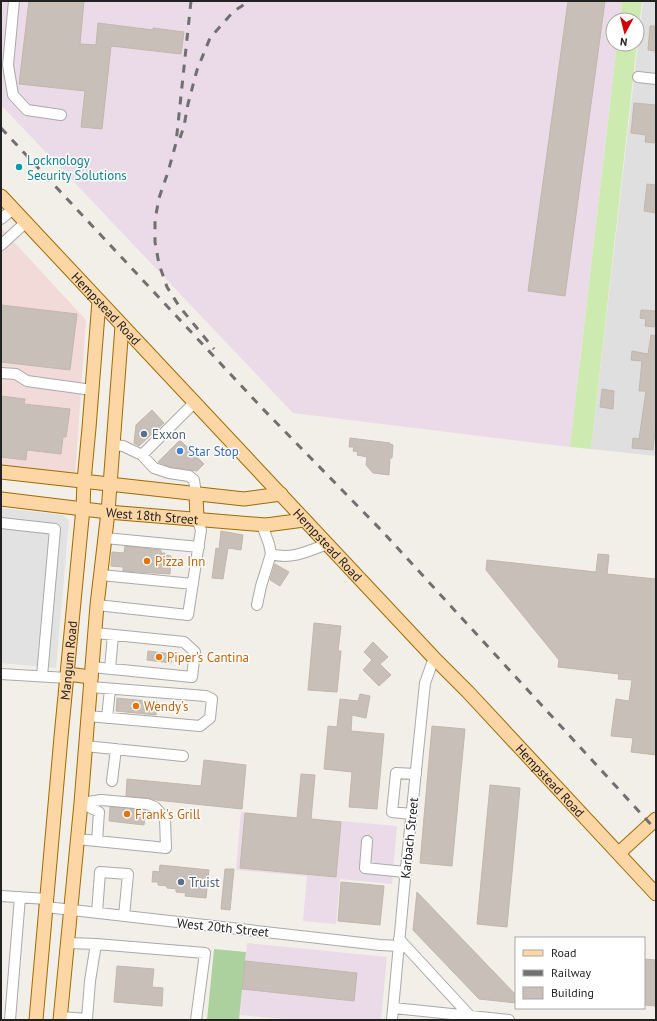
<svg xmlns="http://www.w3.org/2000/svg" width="657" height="1021" font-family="'PT Sans',sans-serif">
  <rect width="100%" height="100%" fill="#f2efe9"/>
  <path fill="#e0dfdf" d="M643 1H656V456L591 449Z"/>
  <path fill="#f2dad9" d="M1 228 86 320 75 477 1 468Z"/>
  <path fill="#ebdbe8" d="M1 1H622L620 20H613V44H617L570 447 293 413 1 105Z
    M241 812 397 826 392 884 340 879 336 924 303 921 307 876 236 870Z
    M247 943 387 957 381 1020H297L240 1015Z"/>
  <path fill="#cdebb0" d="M622 1H642L637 43V20H620Z
    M617 44H637L591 449 570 447Z"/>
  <path fill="#add19e" d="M214 949 246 952 239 1020H207Z"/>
  <path fill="#e2e2e2" d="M1 508 63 515 69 521 56 668 1 663Z"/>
  <path fill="#c7bfb8" stroke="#c4b6ab" d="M29 1H84L80 44 96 45 98 23 153 30V28L184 32 181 54 111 46 102 129 81 127 85 91 19 84Z
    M568 1H605L565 296 528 291Z
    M650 26H656V51L648 50Z
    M634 103 656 105V143L645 142 646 135 631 133Z
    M647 184 656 185V213L644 211Z
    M1 305 77 314 70 370 1 362Z
    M641 310 656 311V327L645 326 646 319 640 318Z
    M651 335 656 336V422L653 450 632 448 633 438 639 439 646 391H639L642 361 631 360 632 351 648 354Z
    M602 389 614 391 613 409 600 407Z
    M1 396 25 399 24 404 70 409 66 437H63L61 454 27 450 26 460 1 457Z
    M152 410 164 423 139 446 134 443 136 425Z
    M350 438 390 443V444L393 445 392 458H390L389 475 373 473 366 465 367 457 357 455 358 452 353 451 354 447H349Z
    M180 440 204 464 197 471 171 467 158 462Z
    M221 531 243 535 241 550 228 548 223 579 212 578 216 548 219 549Z
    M125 546 161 550V553H165L164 555 171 556 170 574 123 571V567L111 566 112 552 124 553Z
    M598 554 609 555 607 574 656 579V755L631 752 633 738 611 736 616 699 629 701 632 680 618 679 619 674 558 667 559 660 486 570 487 560 596 572Z
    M275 564 289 572 280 586 270 580Z
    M314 623 341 626 338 651H341L337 692 308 690Z
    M373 642 388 657 380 664 391 675 379 686 363 670 372 660 364 652Z
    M148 651 172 654 171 663 147 660Z
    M360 694 370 696 366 718 352 715 351 731 384 734 377 809 349 807 352 772 324 769 328 726 337 727 340 699 358 701Z
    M117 698 157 702 156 715 116 711Z
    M432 726 465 729 452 866 420 863Z
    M204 760 246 765 242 809 156 800 148 798 126 796 127 779 201 786Z
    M301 774 315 775 311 819 341 822 336 877 240 868 245 813 297 818Z
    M490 785 520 788 507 927 477 924Z
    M110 807 146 810 144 825 109 821Z
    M160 865 209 870 206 898 185 896 186 893 176 892V889L167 888V886L158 885V882H152L153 871 159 872Z
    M225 869H234L230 910 221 909Z
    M341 882 384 886 380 925 338 921Z
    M417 892 516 995V1003L479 999 413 930Z
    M644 959 656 960V1006L644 1005Z
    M245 961 357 973 354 1001 242 989Z
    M117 966 154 969 152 987 163 988 162 1006 114 1002Z"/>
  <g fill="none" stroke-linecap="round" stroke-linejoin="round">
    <g stroke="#a9a9a9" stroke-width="12">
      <path id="minor" d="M14 1 8 65 13 95 27 110 61 115
        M638 77 656 79
        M1 219 13 209
        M1 245 25 223
        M1 373 16 374 27 381 92 390
        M113 445 123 446 142 455 194 403
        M142 455 154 468 169 473 189 476 194 480 196 494
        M1 523 55 529 42 676
        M262 525 269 544 271 554C291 560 309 551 327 544
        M105 538 199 547
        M101 575 193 584
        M97 605 188 615 201 530 197 519
        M257 605 261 586 271 554
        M92 667 192 677 195 652 184 642 95 633
        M110 669 113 635
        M1 674 67 678
        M88 716 200 726 210 718 212 699 206 696 90 687
        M107 718 110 689
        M85 746 183 756
        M112 781 116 749
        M81 803 99 812 97 841
        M411 814 392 812 396 773 416 774
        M77 839 166 848 165 818 155 807 147 804 101 800 81 803
        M367 841 365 868 405 872
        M1 896 47 899
        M46 907 380 945 399 946
        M97 913 100 872 128 874 124 916
        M399 939 470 1016
        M96 944 205 953 196 1020
        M394 1008 509 1020
        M61 1017 87 1019 90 981 96 944 68 943
        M10 1020 20 897
        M392 1020 406 868 425 683 434 658"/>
    </g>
    <g stroke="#a06b00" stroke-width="15">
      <g id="major">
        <path id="s1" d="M1 196 434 658 468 692 656 894"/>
        <path d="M1 472 244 499 281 494"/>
        <path d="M196 494 197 519"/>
        <path id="s2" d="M1 499 108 512 266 525 304 520"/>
        <path d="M67 674 91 677"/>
        <path d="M619 853 656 819"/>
        <path id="s3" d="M36 1020 61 737 83 508 84 481 89 428 99 301"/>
        <path d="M60 1020 81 803 97 605 108 512 122 326"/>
      </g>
    </g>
    <use href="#minor" stroke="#fff" stroke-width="10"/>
    <use href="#major" stroke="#fcd6a4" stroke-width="13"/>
    <path stroke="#707070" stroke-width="3" stroke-dasharray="8 8" stroke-linecap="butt" d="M191 1 176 143 168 172 159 198 155 220V242L159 264 167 287 179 306 214 349
      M1 128 262 408 382 531 656 830
      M180 138 184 126 188 104 197 70 210 38 234 11 250 1"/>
  </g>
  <circle fill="#0f9aa8" stroke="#fff" stroke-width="1.5" cx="19" cy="167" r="4"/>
  <g fill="#5c6f8a" stroke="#fff" stroke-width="1.5">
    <circle cx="144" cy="434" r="4"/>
    <circle cx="181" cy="882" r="4"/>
  </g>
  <circle fill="#3f7fe0" stroke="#fff" stroke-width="1.5" cx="180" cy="451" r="4"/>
  <g fill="#e8710a" stroke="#fff" stroke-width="1.5">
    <circle cx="147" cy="561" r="4"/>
    <circle cx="159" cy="657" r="4"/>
    <circle cx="136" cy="706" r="4"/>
    <circle cx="127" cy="814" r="4"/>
  </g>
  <g text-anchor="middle" stroke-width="3" stroke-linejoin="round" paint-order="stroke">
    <g font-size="13" fill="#0d838f" stroke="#fff" text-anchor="start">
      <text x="27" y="165">Locknology<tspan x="27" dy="15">Security Solutions</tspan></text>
    </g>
    <g font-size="13" fill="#222" stroke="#fff">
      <text dy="5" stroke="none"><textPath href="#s1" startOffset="154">Hempstead Road</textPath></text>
      <text dy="5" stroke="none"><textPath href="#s2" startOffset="152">West 18th Street</textPath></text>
      <text dy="5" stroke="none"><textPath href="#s1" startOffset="478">Hempstead Road</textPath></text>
      <text dy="5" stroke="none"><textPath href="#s3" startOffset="361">Mangum Road</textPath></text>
      <text dy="5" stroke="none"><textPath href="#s1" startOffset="802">Hempstead Road</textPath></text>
      <text transform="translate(409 838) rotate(-84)" y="5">Karbach Street</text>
      <text transform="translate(223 927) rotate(6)" y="5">West 20th Street</text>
    </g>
    <g font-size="13" fill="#4e5e75" stroke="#fff" text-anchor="start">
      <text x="152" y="439">Exxon</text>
      <text x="189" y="887">Truist</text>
    </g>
    <g font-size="13" fill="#366cbe" stroke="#fff" text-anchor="start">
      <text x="188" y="456">Star Stop</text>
    </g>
    <g font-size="13" fill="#c56008" stroke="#fff" text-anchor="start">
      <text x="155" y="566">Pizza Inn</text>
      <text x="167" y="662">Piper's Cantina</text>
      <text x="144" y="711">Wendy's</text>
      <text x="135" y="819">Frank's Grill</text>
    </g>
  </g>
  <rect width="657" height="1021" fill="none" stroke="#222222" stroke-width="4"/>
  <rect x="515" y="937" width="130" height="72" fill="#ffffff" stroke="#a7a7a7"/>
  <rect x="523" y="950" width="20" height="6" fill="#fcd6a4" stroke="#a7a7a7"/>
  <text x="551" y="957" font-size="12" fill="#222222">Road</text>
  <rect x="523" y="970" width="20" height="6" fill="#707070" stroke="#a7a7a7"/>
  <text x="551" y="977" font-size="12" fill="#222222">Railway</text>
  <rect x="523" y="987" width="20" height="12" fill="#c7bfb8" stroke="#a7a7a7"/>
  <text x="551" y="997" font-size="12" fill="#222222">Building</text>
  <g transform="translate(625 32) rotate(187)"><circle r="19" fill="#ffffff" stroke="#a7a7a7"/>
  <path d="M0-3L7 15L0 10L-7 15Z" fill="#d40000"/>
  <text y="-6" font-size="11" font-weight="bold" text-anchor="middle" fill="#222222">N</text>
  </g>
</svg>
